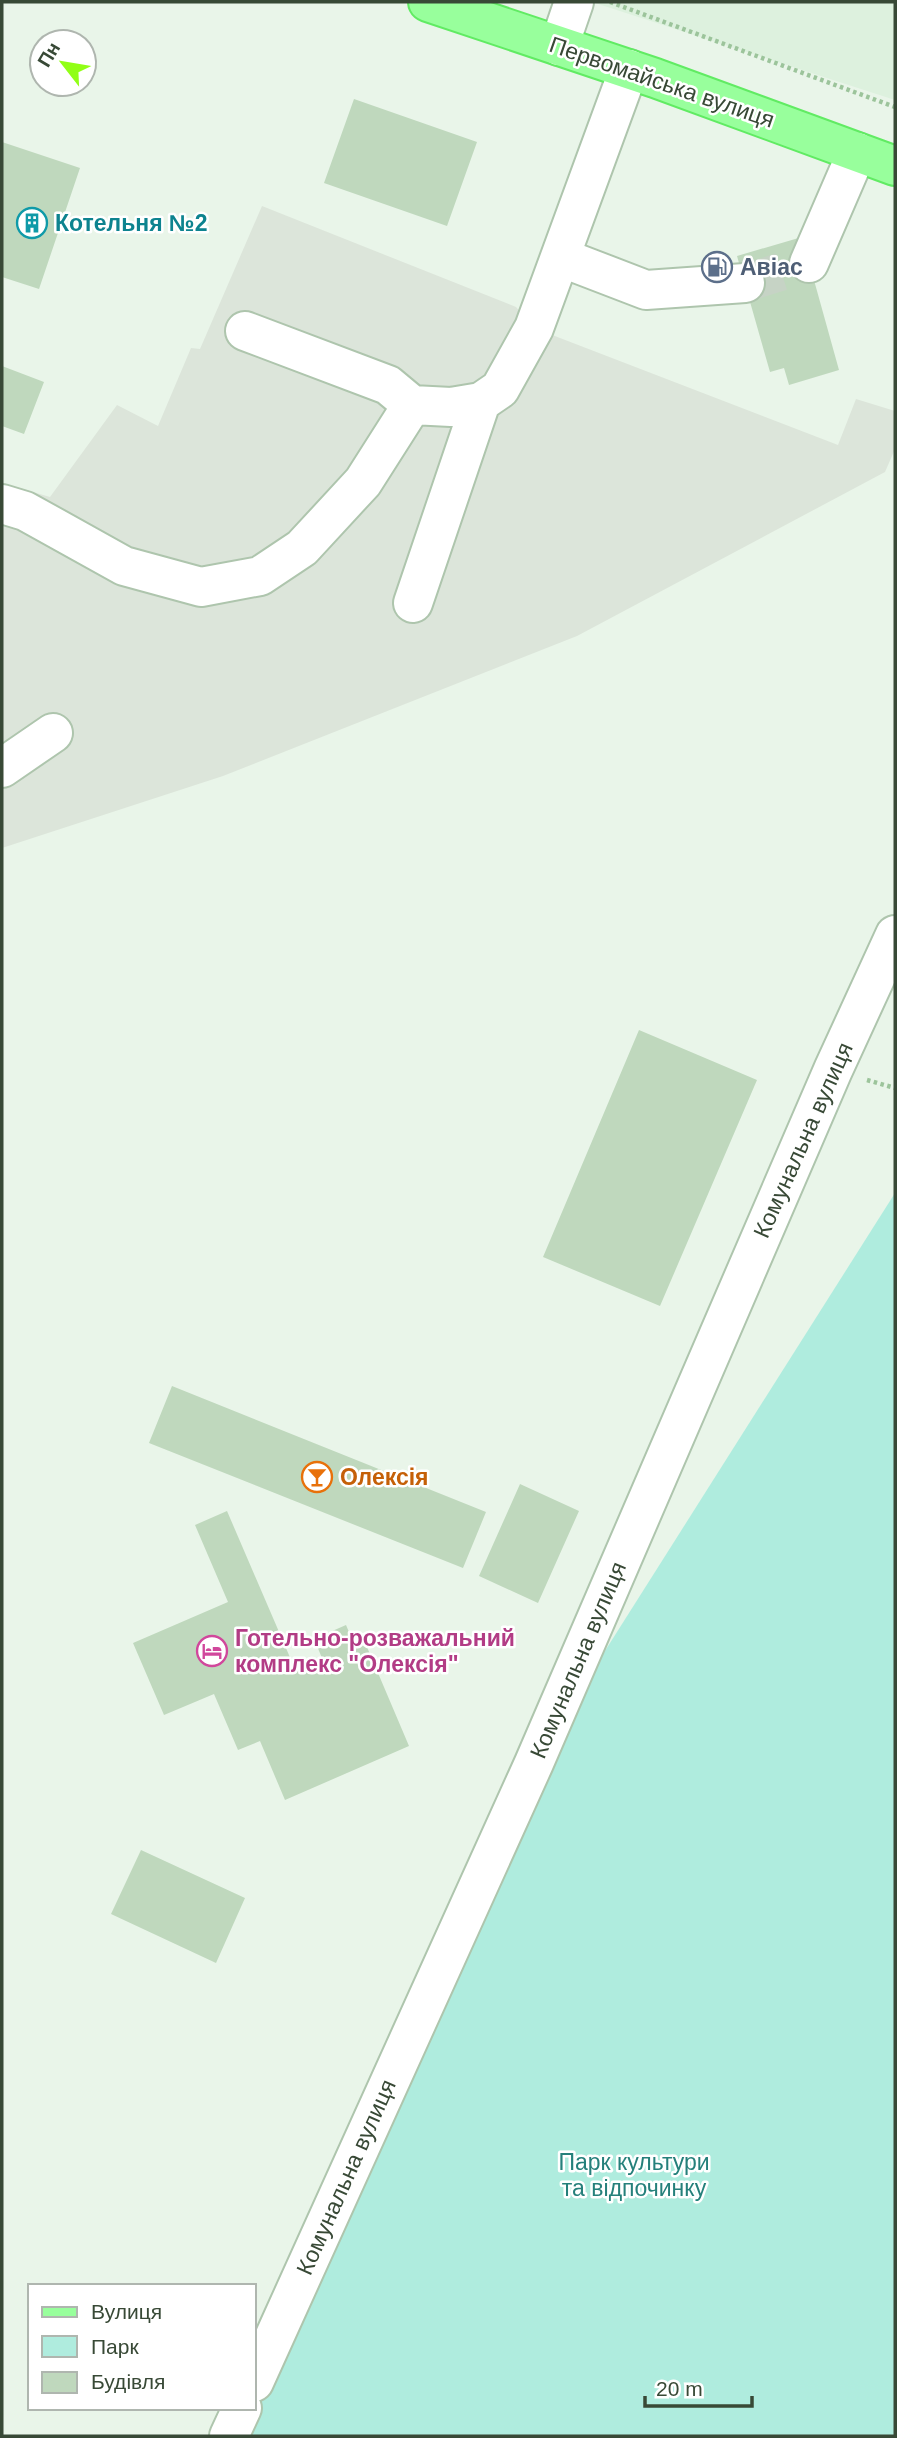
<svg xmlns="http://www.w3.org/2000/svg" width="897" height="2438" font-family="Helvetica,sans-serif">
  <rect width="100%" height="100%" fill="#e9f5e9"/>
  <path fill="#ddf1de" d="M592 2H895V100Z"/>
  <path fill="#dce5da" d="M262 206 516 307 534 328 838 445 856 399 895 411V449L885 472 577 636 223 776 2 848V483L50 497 117 405 158 426 191 348 200 349Z"/>
  <path fill="#afecde" d="M895 1193V2436H229L534 1763Z"/>
  <path fill="#bfd8bd" d="M354 99 477 142 447 226 324 183Z
    M2 142 80 168 39 289 2 277Z
    M802 237 839 370 789 385 784 368 770 372 737 256Z
    M2 366 44 382 24 434 2 426Z
    M639 1030 757 1080 660 1306 543 1257Z
    M172 1386 486 1512 463 1568 149 1443Z
    M520 1484 579 1511 538 1603 479 1576Z
    M227 1511 295 1669 322 1658 314 1639 346 1625 354 1644 364 1640 409 1746 285 1800 260 1741 238 1750 214 1694 164 1715 133 1643 228 1602 195 1525Z
    M141 1850 245 1898 216 1963 111 1914Z"/>
  <g fill="none" stroke-linecap="round" stroke-linejoin="round">
    <path stroke="#c6d3c5" stroke-width="38" stroke-dasharray="38 19" stroke-linecap="butt" d="M745 283 809 263"/>
    <g stroke="#aec5ad" stroke-width="42">
      <path id="minor" d="M559 46 574 2
        M560 257 646 290 745 283
        M809 263 857 152
        M412 405 451 407 481 402 500 389 534 328 629 69
        M2 504 25 511 124 566 201 587 260 576 302 548 363 482 412 405 388 385 245 331
        M413 603 481 402
        M2 768 53 733
        M254 2382 534 1763 833 1070 895 935
        M229 2436 242 2408"/>
    </g>
    <g stroke="#61eb63" stroke-width="42">
      <path id="major" d="M428 2 655 78 895 166"/>
    </g>
    <path stroke="#9cc49b" stroke-width="4.5" stroke-dasharray="3.5 3.5" stroke-linecap="butt" d="M610 2 895 107
      M867 1080 895 1088"/>
    <use href="#minor" stroke="#fff" stroke-width="38"/>
    <use href="#major" stroke="#98ff9c" stroke-width="38"/>
  </g>
  <defs>
    <g id="building-ring" transform="scale(1.575)"><circle r="9.5" fill="#fff" stroke="#0f9aa8" stroke-width="1.5"/><path d="M-4-6H4V6H1V3H-1V6H-4ZM-2.5-4.3h1.7v1.8h-1.7ZM.8-4.3h1.7v1.8H.8ZM-2.5-1h1.7V.8h-1.7ZM.8-1h1.7V.8H.8Z" fill="#0f9aa8"/></g>
    <g id="fuel-ring" transform="scale(1.575)"><circle r="9.5" fill="#fff" stroke="#5c6f8a" stroke-width="1.5"/><path d="M-5.5-6h7V0h2V4h1.3V-2.5L3-4.5l.8-.8L6-3V5H2.5V1h-1V6h-7ZM-4.2-4.7v3.2H.2V-4.7Z" fill="#5c6f8a"/></g>
    <g id="bar-ring" transform="scale(1.575)"><circle r="9.5" fill="#fff" stroke="#e8710a" stroke-width="1.5"/><path d="M-6-5H6L.8 .8V4.5H3.5V6h-7V4.5H-.8V.8Z" fill="#e8710a"/></g>
    <g id="hotel-ring" transform="scale(1.575)"><circle r="9.5" fill="#fff" stroke="#d1479c" stroke-width="1.5"/><path d="M-6-4.5h1.5V1H6V5H4.5V3h-9V5H-6ZM-4 0a1.8 1.8 0 1 1 3.6 0ZM.5 0V-2.5h3Q6-2.5 6 0Z" fill="#d1479c"/></g>
  </defs>
  <g fill-rule="evenodd">
    <use href="#building-ring" x="32" y="223"/>
    <use href="#fuel-ring" x="717" y="267"/>
    <use href="#bar-ring" x="317" y="1477"/>
    <use href="#hotel-ring" x="212" y="1651"/>
  </g>
  <g text-anchor="middle" stroke-width="5" stroke-linejoin="round" paint-order="stroke">
    <g font-size="23" fill="#384936" stroke="#fff">
      <text transform="translate(662 82) rotate(19)" y="8">Первомайська вулиця</text>
      <text transform="translate(803 1140) rotate(-66)" y="8">Комунальна вулиця</text>
      <text transform="translate(578 1660) rotate(-67)" y="8">Комунальна вулиця</text>
      <text transform="translate(346 2177) rotate(-66)" y="8">Комунальна вулиця</text>
    </g>
    <g font-size="23" font-weight="bold" fill="#0d838f" stroke="#fff" text-anchor="start">
      <text x="55" y="231">Котельня №2</text>
    </g>
    <g font-size="23" font-weight="bold" fill="#4e5e75" stroke="#fff" text-anchor="start">
      <text x="740" y="275">Авіас</text>
    </g>
    <g font-size="23" font-weight="bold" fill="#c56008" stroke="#fff" text-anchor="start">
      <text x="340" y="1485">Олексія</text>
    </g>
    <g font-size="23" font-weight="bold" fill="#b23c85" stroke="#fff" text-anchor="start">
      <text x="235" y="1646">Готельно-розважальний<tspan x="235" dy="26">комплекс "Олексія"</tspan></text>
    </g>
    <g font-size="23" fill="#25807b" stroke="#fff">
      <text x="634" y="2170">Парк культури<tspan x="634" dy="26">та відпочинку</tspan></text>
    </g>
  </g>
  <rect width="897" height="2438" fill="none" stroke="#384936" stroke-width="7"/>
  <rect x="28" y="2284" width="228" height="126" fill="#ffffff" stroke="#afb6af" stroke-width="2"/>
  <rect x="42" y="2307" width="35" height="10" fill="#98ff9c" stroke="#afb6af" stroke-width="2"/>
  <text x="91" y="2319" font-size="21" fill="#384936">Вулиця</text>
  <rect x="42" y="2336" width="35" height="21" fill="#afecde" stroke="#afb6af" stroke-width="2"/>
  <text x="91" y="2354" font-size="21" fill="#384936">Парк</text>
  <rect x="42" y="2372" width="35" height="21" fill="#bfd8bd" stroke="#afb6af" stroke-width="2"/>
  <text x="91" y="2389" font-size="21" fill="#384936">Будівля</text>
  <g transform="translate(63 63) rotate(301)"><circle r="33" fill="#ffffff" stroke="#afb6af" stroke-width="2"/>
  <path d="M0-5L12 26L0 18L-12 26Z" fill="#91ff16"/>
  <text y="-10" font-size="19" font-weight="bold" text-anchor="middle" fill="#384936">Пн</text>
  </g>
  <path d="M645 2396v10h107v-10" fill="none" stroke="#384936" stroke-width="3.5"/>
  <text x="656" y="2396" font-size="21" fill="#384936" stroke="#ffffff" stroke-width="5" paint-order="stroke">20 m</text>
</svg>
